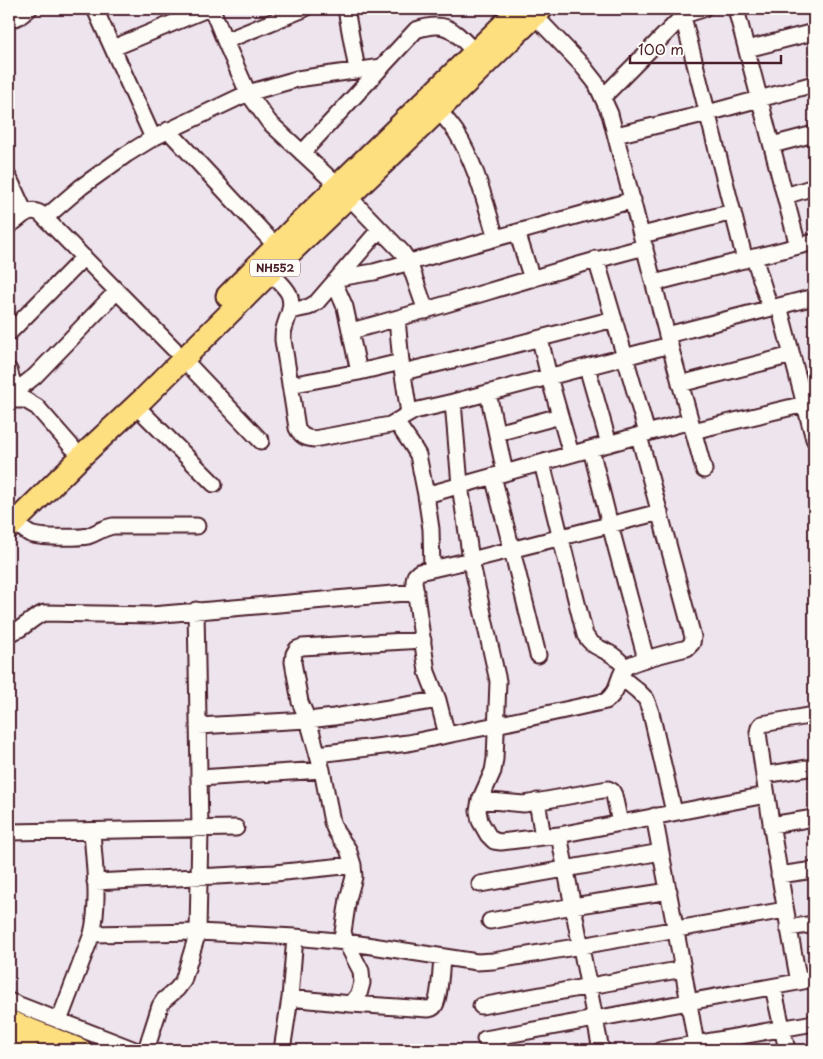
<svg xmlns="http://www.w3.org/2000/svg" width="823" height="1059" font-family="'Playpen Sans',sans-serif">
  <rect width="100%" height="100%" fill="#eee4ed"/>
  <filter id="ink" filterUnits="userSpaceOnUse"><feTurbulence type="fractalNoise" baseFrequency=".02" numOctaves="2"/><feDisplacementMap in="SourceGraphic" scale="10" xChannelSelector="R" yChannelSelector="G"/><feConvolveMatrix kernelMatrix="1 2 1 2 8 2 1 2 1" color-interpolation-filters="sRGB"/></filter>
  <g filter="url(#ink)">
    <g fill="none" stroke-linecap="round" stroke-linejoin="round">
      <g stroke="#4a1f2b" stroke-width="19">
        <path id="minor" d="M95 9 153 138
          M212 9 225 41 248 93 269 122 338 186
          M346 9 357 70
          M681 9 745 260
          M736 9 798 246
          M535 16 581 64 596 83 610 114 667 335 704 470
          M9 20 20 16 29 9
          M225 41 304 9
          M113 48 207 9
          M747 49 814 32
          M603 97 684 15 703 9
          M439 110C445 118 451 125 456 132 476 164 485 202 496 238
          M168 130 276 246
          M616 135 708 113 814 84
          M772 145 814 134
          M302 153 416 30C447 19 454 31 475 52
          M9 178 25 213
          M785 196 814 187
          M349 197 402 252 409 262 426 311
          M45 218 81 187 127 154 153 138 248 93 297 79 382 67
          M9 225C20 220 28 205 41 214L174 349
          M517 232 532 279
          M642 235 733 212
          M754 257 770 308
          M596 259 625 357 647 433
          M271 273C277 280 285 286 289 294 294 306 287 317 284 329 283 332 283 337 283 340L297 428C301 436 305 438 314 439L390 425 414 411 453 402 670 345
          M338 278 374 272 633 200
          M334 282 345 307 359 372
          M654 283 814 242
          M779 306 814 439
          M290 311 309 307 317 302 380 229
          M397 319 401 362 409 413
          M351 331C450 305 546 272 645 247
          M9 333 84 257
          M667 335 814 297
          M540 339 549 377 571 454
          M183 359 261 441
          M587 367 609 444
          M9 370 18 400
          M403 372 498 349 614 319
          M680 384 792 355
          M290 385 359 372 401 362
          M16 391 35 376 117 291
          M488 393 505 473
          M9 400H25L37 407 72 447
          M453 402 460 485 471 560 498 681 495 759 493 771 480 800 478 811 480 821 488 835 494 841 501 842 559 835 766 795
          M136 406 214 484
          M396 422 412 445 418 455 426 495 431 529 432 569
          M693 431 805 404
          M497 433 560 416
          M591 449 610 525 646 659
          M542 463 585 635C592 646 596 646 607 652 614 655 620 661 625 667
          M493 476 512 550 538 655
          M426 495 690 421
          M14 522C19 526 25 531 30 534 40 538 78 538 88 536 97 533 102 528 113 526H197
          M9 632C20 633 32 617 44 613L152 615 416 592
          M621 677 638 691 646 699 651 713 674 812
          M198 726 308 720 334 717 438 700
          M447 735 438 700 427 672 414 581 415 576 419 572 471 560 660 512
          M318 754 408 743 496 725 606 701C620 691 617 676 626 667 633 661 675 651 687 648L692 643 693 637 639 436
          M764 775 814 767
          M199 778 322 770
          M480 800 524 804 608 789 612 791 614 795 620 823
          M537 801 543 837
          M654 816 683 969 697 1050
          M771 825 814 818
          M9 832 236 828
          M559 835 601 1050
          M779 875 814 870
          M95 882 275 873 353 865
          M480 884 661 852
          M490 921 573 906 669 891
          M788 928 814 924
          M92 934 198 932 295 937 346 942 477 962 493 961 581 946 785 910
          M799 982C783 899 769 816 758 732L759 728 762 724 814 715
          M773 987 787 1050
          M290 998 351 1004 428 1009C432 1008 433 1009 435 1005 440 997 441 968 442 957
          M9 1001 135 1050
          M351 1004 359 994 362 983 361 971 346 942 343 932 348 899 354 877 353 865 348 849 336 832 332 822 322 770 308 720 300 702 293 662 294 654 297 649 302 647 423 640
          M481 1006 683 969
          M59 1021 92 934C100 901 94 865 92 831
          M485 1039 814 979
          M146 1050 160 1006 164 1000 177 989 183 981 198 932 200 829 196 610
          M282 1050 290 998 295 937
          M661 1050 814 1023"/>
      </g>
      <g stroke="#4a1f2b" stroke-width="25">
        <path id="highway" d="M227 296 296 226 519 9
          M9 528 84 454 144 398 285 258 439 110 542 9
          M9 1021 81 1050
          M9 1043 28 1050"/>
      </g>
      <use href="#minor" stroke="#fdfcf7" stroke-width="15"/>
      <use href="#highway" stroke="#fddf80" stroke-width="21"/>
    </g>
  </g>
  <g text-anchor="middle" stroke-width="4" stroke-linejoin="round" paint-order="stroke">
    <rect fill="#fdfcf7" stroke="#806168" stroke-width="1" x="250" y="259.5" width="50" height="17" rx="4"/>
    <g font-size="11" font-weight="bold" fill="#4a1f2b">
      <text x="275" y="272">NH552</text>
    </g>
  </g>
  <rect width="823" height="1059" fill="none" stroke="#fdfcf7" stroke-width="30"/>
  <rect x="15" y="15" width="793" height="1029" fill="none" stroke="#4a1f2b" stroke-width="2" filter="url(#ink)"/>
  <path d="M630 55v8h151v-8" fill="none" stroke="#4a1f2b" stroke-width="2.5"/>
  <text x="638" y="55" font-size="15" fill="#4a1f2b" stroke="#fdfcf7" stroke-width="4" paint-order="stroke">100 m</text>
</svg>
